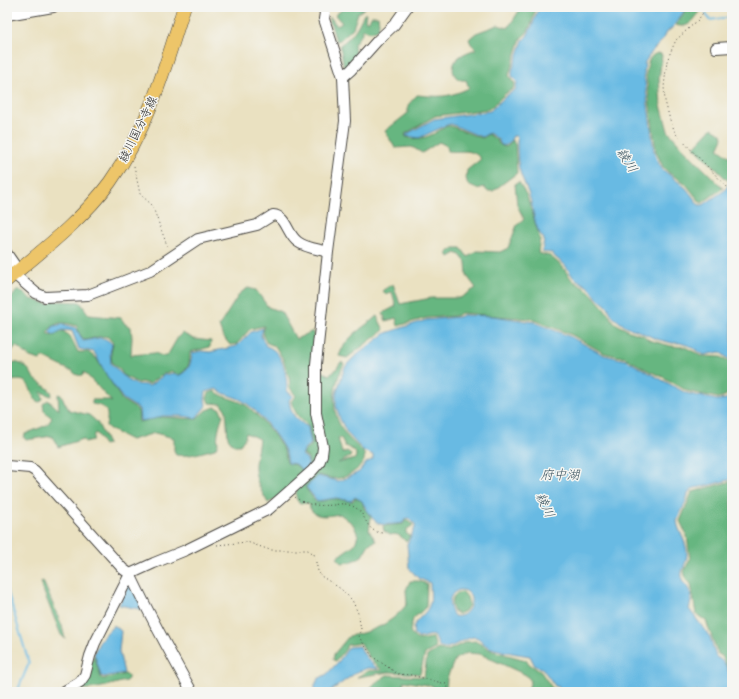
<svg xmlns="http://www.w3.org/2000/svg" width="739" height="699" font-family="Pangolin,'Klee One',sans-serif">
  <rect width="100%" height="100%" fill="#f6f6f2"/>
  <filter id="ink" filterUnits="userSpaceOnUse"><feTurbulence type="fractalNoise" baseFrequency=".025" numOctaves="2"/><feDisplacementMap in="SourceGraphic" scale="8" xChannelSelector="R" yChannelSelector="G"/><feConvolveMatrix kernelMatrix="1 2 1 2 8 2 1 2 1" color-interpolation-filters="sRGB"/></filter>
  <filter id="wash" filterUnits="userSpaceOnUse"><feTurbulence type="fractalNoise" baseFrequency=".012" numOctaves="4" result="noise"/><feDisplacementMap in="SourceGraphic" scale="16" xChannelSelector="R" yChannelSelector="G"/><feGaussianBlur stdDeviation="0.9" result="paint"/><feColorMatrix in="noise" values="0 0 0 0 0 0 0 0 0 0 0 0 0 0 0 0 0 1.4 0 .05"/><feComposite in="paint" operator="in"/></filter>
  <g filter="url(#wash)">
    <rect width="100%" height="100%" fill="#eae1c1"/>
    <path fill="#66b680" stroke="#487056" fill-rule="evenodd" d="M343 7H366L358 13 353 28 340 40 336 41 329 18H331L337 26 342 23 335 15 343 9Z
      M518 7H536C533 17 531 32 521 38L509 75 511 80 515 83 513 89 505 94 489 109 435 116 405 134 406 137C423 142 433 134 447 126H451L478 137 483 138 488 134 497 140 499 144 504 147 508 146 512 140 515 144 517 173 493 191H487L484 187 477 189 468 185 466 178 467 170 481 159C471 147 462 153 448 151L447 146 439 142 422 153 412 147 395 148 385 131 408 113V105L417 95C440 97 447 98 469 88L466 80C452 82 449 65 459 57 464 53 471 51 476 49L471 44 469 39 476 33 498 25 508 28 519 11Z
      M688 7H704C695 17 690 30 676 25Z
      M366 13 365 21H369L371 16H378L379 23 378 29 371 32 362 29V33L354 44 356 63 349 70 344 68 340 45C353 36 357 28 364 14Z
      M659 53 662 55 659 79 661 105 668 131 682 147 723 188 702 203 700 202 685 183 669 173 663 167 656 152 646 75C647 66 648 54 659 53Z
      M712 128 722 134 723 138 718 149 729 156H732V174L728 181 694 147Z
      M519 182 527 196 540 239 538 253 550 256 562 266 572 280 589 291 604 308 615 323 629 331 643 335 649 340 671 346 685 347 702 356 721 357 729 361 732 366V387L729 393 725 396 718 398 687 391 663 377 649 371 626 358 604 353 572 335 532 319 462 313 455 316 426 318 398 326 396 318 386 321 383 313 396 306 392 292 385 294 383 290 393 284 400 304 431 298H460L476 288 467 276 466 262 460 255 456 253 449 257 447 253 454 248H461L468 257 476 251 500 252 508 248 517 225 524 219 517 205 515 184Z
      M248 288 256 290 268 307 281 312 296 339 313 331 314 348 321 371 329 375 334 372 341 362 344 364C332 388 329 413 347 436 351 441 362 449 364 454 368 465 348 477 340 478 333 480 324 476 318 475L305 487 316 502C323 502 330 498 336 499 342 499 347 502 353 501L355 498 362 501 364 508 371 517 369 530 376 541 369 544 362 556 351 562 341 563 337 557 355 544 358 535 353 524 340 514C326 516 313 520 308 503 295 505 295 498 297 487L268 503C261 491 254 479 255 464 256 456 258 448 259 439L246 433 245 438 240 445H234L228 438 226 411 222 404 209 403 207 398 209 393 215 391C223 398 235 399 244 404 255 410 279 439 284 451 286 455 286 460 287 463L296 465 303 472 310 468 308 458 303 454 306 449 312 445 309 426C299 419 295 413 291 401L296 396 290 388 289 377 283 359 275 346 267 343 263 336 264 326 250 329 237 344 230 345 222 335 219 326 240 293ZM338 438H341L345 446 355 451 356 455 355 459 338 463 350 457 351 454 347 451 342 453Z
      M18 289 31 299 48 304 54 301 80 302 89 315 121 318 125 324 131 327 132 338 131 355 155 353 162 356H167L178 337 182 333 194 339 211 341 210 347 190 352C190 363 189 369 179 375L171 371 163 374 149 384 141 382 138 383 124 376 120 370 112 363 111 353 113 343 108 337C99 335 93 339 84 340L79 333 77 326C63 322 56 320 47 333L53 336 63 331 70 336 78 352H88L96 358 122 400 138 410 139 422 162 417 196 419 205 411 215 407 220 409 223 415C220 423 216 435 218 444L215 449C202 452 189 457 176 455L174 450V438L155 433 131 440 111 430 106 426C109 411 107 406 92 404V400H106L112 402 84 372 83 375C78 376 75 375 72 370H69L43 357 40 360 30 357 16 346 10 353 8 360 11 363C17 361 25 365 29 370 31 372 32 376 34 378 40 384 47 386 52 393L51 396 41 392 43 398 42 401 39 402 35 400C28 382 27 377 7 382V304Z
      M377 316 384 330 347 358 339 356C346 336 362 329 377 316Z
      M58 394 61 395 69 410 89 415 97 422 108 444 104 445 96 433 94 434 93 440 85 442 83 439 58 447 52 436 26 440 24 438 25 434 47 425 52 418 44 411 43 404 48 400 59 410Z
      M732 481V677L722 656 718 654 706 621 696 614 691 584 686 579 684 571 690 559 687 536 680 521 692 492Z
      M406 520 413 524 412 526 406 530V533L410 536 406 542C401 536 398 533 390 535L384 531 383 526 403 524Z
      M43 581 62 626 65 639 61 635 41 585 40 582Z
      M410 581H419L427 584 426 607 413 619 410 631C418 645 421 638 433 638L436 648 425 654 420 674 389 672 357 677 368 671 382 670C371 661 367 656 361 643L347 645 345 650 336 661 333 660 334 654 349 636C374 631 391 624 407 604L406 590Z
      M463 592 467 597 469 605 465 611 459 614 454 612C450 604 451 600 457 593Z
      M475 641 493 651 526 660 528 663 541 672 555 692H527L531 681 526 675 480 654 467 653 455 659 447 678 446 692H436L433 686 404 681 402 692H366L375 683 387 675 424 677 427 656 438 649 447 651 466 642Z
      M94 655 101 678 104 679 125 674 128 676V679L126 681C111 684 92 692 77 688Z"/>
    <path fill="#68bae3" stroke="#4a7287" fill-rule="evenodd" d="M539 7H687L673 27 665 34 662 41 653 50 645 62 644 74 654 151 657 160 662 169 686 188 699 205H703L725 190 732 178V362L720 352 704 355 690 346 680 343H672L656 339 636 330 626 327 613 317 607 306 597 298 591 289 573 277 565 265 555 257 552 253 542 252 544 239C533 228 534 208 529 195 526 186 521 177 519 168 517 158 517 147 517 137L516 136H513C510 141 508 147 501 145L498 139 489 133 482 137 479 136 451 124 447 125 419 138 406 136 407 134 434 119 490 111 506 96 515 90 517 82 512 76V71L523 40 527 36 532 26Z
      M463 315 493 316 534 322 571 337 604 355 626 360 686 393 717 400 726 399 732 393V479L706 486 694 488 691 490 688 494 686 501 677 521C678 532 687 541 687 554 687 560 685 563 683 569 681 572 682 577 682 581 691 589 693 598 689 609L710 637 716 657C728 661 732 681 732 692H561L559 687 555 686 542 668 535 666 530 656C518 654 496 651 487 646 483 644 480 637 474 637 465 638 449 650 442 648 436 646 438 638 433 636 429 634 423 638 418 638L414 634C410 621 425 617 429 606 432 599 430 591 430 583L418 578 409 568 407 544 415 528V524L408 518 405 519 403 523C398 524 384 525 380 524 373 522 365 507 362 501L355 497 351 501 336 498 317 501 306 487 318 476 338 481 342 480 359 472 366 463 373 459V455L364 451 356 443 347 433 340 419 336 406V394L345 367 353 358 386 333 426 320 458 317ZM459 590C479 588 472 620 454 616 448 607 447 594 459 590Z
      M63 324 76 328 83 341C95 340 102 333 112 344L110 353 111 364C119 370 125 381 136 384 140 385 142 384 149 386L164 375 173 373 178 376C189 371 191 364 192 353L201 351 210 352 237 346 251 332 263 328 261 336 266 346C283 351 287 374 287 391L293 396 289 400C291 415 295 419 308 427L311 444 305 448 302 455 307 459 309 468 303 471 296 464 288 463C287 459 287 454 285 451 280 439 257 410 246 403 237 396 225 396 216 389L206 392 205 399 206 406 196 418 182 416H162L154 419 140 421 139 409 123 399 107 376 94 352 79 349 72 331 62 330 54 335 49 332 54 326Z
      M129 583 144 610 119 605Z
      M114 625 121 631 119 651 124 673 104 677 101 676 94 653 101 639Z
      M360 646C364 656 369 662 378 669L368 668 357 672 329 692H314L315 685 318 679 327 674 339 661 349 647Z"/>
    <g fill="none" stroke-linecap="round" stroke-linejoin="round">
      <path stroke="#68bae3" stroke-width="2" d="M701 7 703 10
        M706 13 709 20 732 17
        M7 590 29 663 17 692"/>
    </g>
  </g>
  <g filter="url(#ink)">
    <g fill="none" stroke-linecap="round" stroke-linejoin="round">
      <g stroke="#484642" stroke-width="12">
        <path id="minor" d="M7 15 53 7
          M716 48 732 47
          M343 77 351 70 377 41 394 25 407 7
          M7 254 18 270
          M14 274 36 293 45 297 88 295 150 271 198 239 257 225 273 215C287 216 287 235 298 242 306 248 318 249 328 252
          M7 466 30 468 35 471 123 569 130 574C149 614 170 653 192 692
          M63 692 80 682 85 675 90 656 95 643 130 574 154 563 186 550 269 509 312 471 319 463 322 455 323 447 316 413V364L328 252 345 121 343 77 324 19 325 13 323 7"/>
      </g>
      <g stroke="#484642" stroke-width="14">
        <path id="major" d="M7 280C43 250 82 220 110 182 148 129 165 68 184 7"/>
      </g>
      <path stroke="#484642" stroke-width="1" stroke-dasharray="1 3" stroke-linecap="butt" d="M707 7 698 20 676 40 671 51 667 61 664 87 665 101 670 120 676 134 732 192
        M134 166 140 194 152 205 168 248
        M295 497C307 506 319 506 334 505 338 504 345 503 349 505 369 510 362 532 383 533
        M732 530 731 547 732 555
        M217 545 247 542 270 550H308L314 554 318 571 321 576 341 589 352 600 358 613 361 629 359 636 361 640 373 657 398 674 411 675 446 684 448 688 447 692"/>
      <use href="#minor" stroke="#fff" stroke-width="10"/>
      <use href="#major" stroke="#edc569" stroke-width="13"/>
    </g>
  </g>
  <g text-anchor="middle" stroke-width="3" stroke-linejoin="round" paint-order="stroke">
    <g font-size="12" fill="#2b2b2b" stroke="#f6f6f2">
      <text transform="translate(138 129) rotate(-64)" y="4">綾川国分寺線</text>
    </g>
    <g font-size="13" font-style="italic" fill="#3d5662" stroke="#f6f6f2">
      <text transform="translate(628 160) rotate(59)" y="5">綾川</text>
      <text x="560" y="479">府中湖</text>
      <text transform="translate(546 505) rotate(66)" y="5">綾川</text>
    </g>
  </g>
  <rect width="739" height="699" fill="none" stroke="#f6f6f2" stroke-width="24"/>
</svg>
